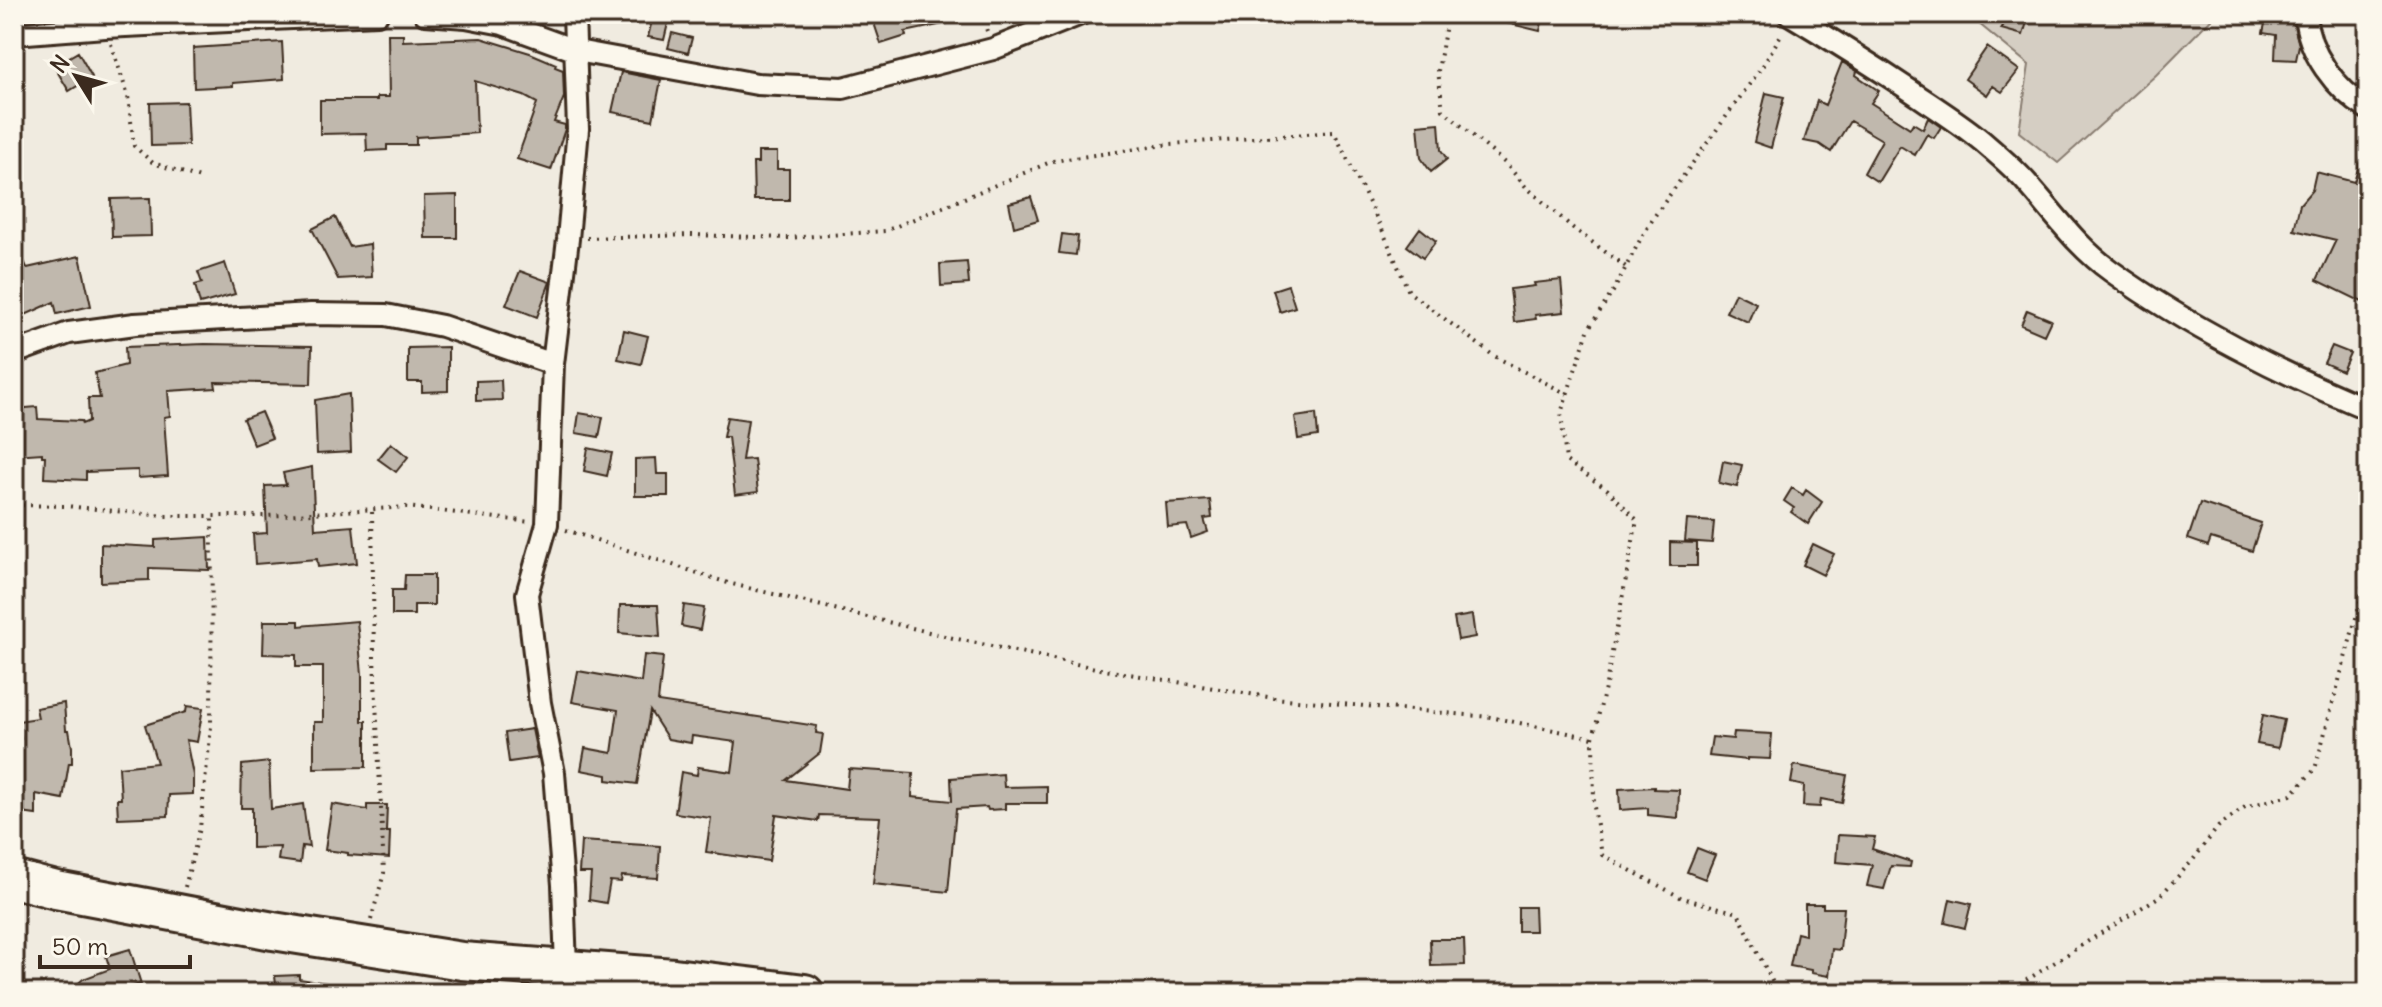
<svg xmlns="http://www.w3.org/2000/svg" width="2382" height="1007" font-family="Delius,sans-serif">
  <rect width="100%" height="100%" fill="#f0ebe0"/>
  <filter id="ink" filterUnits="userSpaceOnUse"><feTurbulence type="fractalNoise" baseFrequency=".0125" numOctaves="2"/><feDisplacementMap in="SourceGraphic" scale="16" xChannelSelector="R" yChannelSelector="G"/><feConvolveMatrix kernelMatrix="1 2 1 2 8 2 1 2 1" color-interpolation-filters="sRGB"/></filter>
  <g filter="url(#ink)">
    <path fill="#d5cec3" stroke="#887c70" stroke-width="2" d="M1967 14H2216L2156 75 2058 163 2019 132 2029 65Z"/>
    <path fill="#c0b8ad" stroke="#3b2a1e" stroke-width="2" d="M871 14H957L958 21 905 32 906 36 881 44Z
      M1495 14H1544L1540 31 1494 20Z
      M2011 14 2028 19 2023 35 2001 29Z
      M2267 14 2292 18 2299 45 2296 60 2275 59 2276 35 2263 33Z
      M653 16 669 19 664 40 648 37Z
      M672 33 692 38 688 53 668 48Z
      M388 34H403V41L481 38 530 53 556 64 555 67 563 70 564 97 554 122 565 125V129L551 170 517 159 537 103 524 96 475 81 477 133 416 137V145H387V150L367 151 366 133 320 134V100H377V97H389Z
      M282 42 284 79 233 83V86L194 88 193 48Z
      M1987 47 2019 70 2002 92 1993 86 1987 95 1965 79Z
      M78 52 92 77 69 91 54 66Z
      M1842 62 1857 71 1856 75 1879 91 1871 103 1910 128 1913 123 1923 129 1928 118 1941 127 1934 138 1927 134 1915 155 1900 146 1878 182 1864 173 1882 140 1850 121 1831 152 1819 144 1804 141 1817 101 1825 105Z
      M621 72 661 80 653 120 612 112Z
      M1766 93 1784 97 1771 148 1754 142Z
      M186 102 188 145 151 146 150 103Z
      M1439 123 1441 150 1447 159 1431 172 1421 158 1418 125Z
      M2364 149 2368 150V289L2362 302 2317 280 2336 240 2294 230 2300 204 2312 190 2316 172 2354 182Z
      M758 152H777V169H789V200H754L753 163H758Z
      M457 195V238H425L424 196Z
      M1031 197 1038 220 1014 227 1009 203Z
      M150 198 151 236 112 237 111 199Z
      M335 217 350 247 370 244 372 277 338 279 312 229Z
      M1420 228 1436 241 1423 258 1407 246Z
      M1062 234 1078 236 1076 255 1059 253Z
      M14 238 27 268 80 256 91 306 57 314 54 302 14 320Z
      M967 262 969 284 941 286 940 264Z
      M225 263 235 294 200 304 195 285 202 283 198 272Z
      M520 271 550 282 537 317 506 305Z
      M1561 280 1564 312 1535 315 1536 319 1514 322 1510 289 1535 286 1534 283Z
      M1288 285 1295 307 1280 312 1273 290Z
      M1735 293 1756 303 1748 322 1726 312Z
      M2027 310 2051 320 2044 335 2021 325Z
      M624 330 648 336 641 364 618 359Z
      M205 344 312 346 311 384 215 382 216 388 168 391 170 416 164 417 168 476 138 478V470L86 472V480L44 478 45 456H42V453L14 455V409L37 407 38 419 81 421 82 424 89 421 88 398H100L95 373 126 365 125 347Z
      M2332 346 2350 353 2342 371 2324 363Z
      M448 347V391L422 392V382H408V348Z
      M501 380 502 400 476 401V381Z
      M349 394 351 452 317 454 315 400Z
      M261 412 272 438 254 445 243 419Z
      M579 413 603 417 599 437 576 433Z
      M1316 414 1318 436 1298 439 1295 417Z
      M727 417 748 420 742 460 754 459 758 492 735 495 728 437H723Z
      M391 443 408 457 396 472 378 459Z
      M588 448 612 453 607 476 584 471Z
      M656 458 657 474H668V496H635V459Z
      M1723 461 1742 465 1737 487 1719 483Z
      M312 467 315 529 353 526 357 563 318 567 317 559 255 564 253 534 267 533 265 486 286 485 283 473Z
      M1792 488 1803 495 1806 490 1822 502 1808 524 1791 512 1794 508 1784 501Z
      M1210 500 1212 518 1204 519 1208 532 1191 538 1187 525 1168 527 1166 503Z
      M2200 503 2261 523 2252 551 2211 538 2208 546 2188 539Z
      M1687 520 1714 522 1712 543 1685 541Z
      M208 537 209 570 149 568V580L101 582V544L155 547V540Z
      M1670 542 1697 543V566H1670Z
      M1813 544 1834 554 1823 575 1803 565Z
      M405 575H434V605H414V615H392V590H404Z
      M620 605H658L660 637 619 633Z
      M684 605 704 608 700 630 681 626Z
      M1472 615 1475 637 1458 640 1454 618Z
      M264 621H299V626L357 621 362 674V721H366V767L314 768V722H323V667H296V655L263 654Z
      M644 655 663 657 658 702 817 726 816 733 823 734 820 753 786 780 847 789 849 769 913 773 912 797 952 801 951 778 1003 774 1004 787 1047 786V803H1005V809L988 810 987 807 956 809 948 892 873 884 880 817 819 815 818 821 776 815 769 861 706 852 711 818 675 813 681 772 697 775 698 767 732 772 736 742 692 736 691 743 668 739 650 711 637 784 607 780V775L581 770 585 748 612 753 618 710 572 702 578 671 641 682Z
      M64 703 66 730H69L72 747V763H69L63 799 36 794V815L14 812V740L21 739 18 721 38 718 36 708Z
      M187 706 203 708 197 742 186 740 193 775V794L169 795 168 816 118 818 117 799H121L119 767 157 763 145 725 186 712Z
      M2263 715 2284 720 2278 748 2257 744Z
      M532 729 538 758 509 762 505 733Z
      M1734 732 1772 734 1770 759 1747 758V760L1709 756 1712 737 1733 739Z
      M269 762 271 809 303 804 309 847 302 846 300 863 278 860 280 847 252 848V808H241L242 765Z
      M1794 765 1847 775 1842 803 1821 799 1820 807 1803 806 1804 786 1791 783Z
      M1654 787V789L1679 790 1678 818 1648 815V808L1620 810 1619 789Z
      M332 804 367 810V805H387L386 832H390L389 858 348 855V853L325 850Z
      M1838 835 1875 837 1872 849 1911 862 1910 867 1891 866 1884 889 1867 886 1872 865 1836 862Z
      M581 841 660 846 658 878 622 876 621 882 610 881 606 903 589 900 591 873H579Z
      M1697 848 1715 855 1705 879 1687 872Z
      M1950 899 1971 904 1965 928 1945 923Z
      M1805 904H1823V908H1844L1840 950 1832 949 1829 976 1811 973V970L1790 966 1797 933 1805 935Z
      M1518 907H1534L1535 931H1518Z
      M1430 939H1464L1465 965 1431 966Z
      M130 949 141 984 105 993H68L83 979 110 969 106 956Z
      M299 975V979L328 983V993H277L275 976Z"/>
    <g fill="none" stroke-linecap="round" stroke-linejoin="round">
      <g stroke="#3b2a1e" stroke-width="26">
        <path id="street" d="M425 14 466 17 503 24 577 51 757 84 843 88 993 49 1081 14
          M1789 14C1829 38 1869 63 1908 89 1933 106 1959 122 1982 141 1997 154 2014 168 2027 183 2054 213 2077 247 2111 271 2186 325 2282 374 2368 409
          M2305 14C2308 53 2335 89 2368 109
          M14 34 105 27 377 14
          M14 353 69 333 135 324 311 314 386 315 442 326 553 364
          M566 968 563 885 554 773 540 703 527 594 547 524 553 364 568 239 578 129 574 14"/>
      </g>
      <g stroke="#3b2a1e" stroke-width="42">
        <path id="highway" d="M14 879 56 890 273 931 462 961 674 977 805 993"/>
      </g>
      <path stroke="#3b2a1e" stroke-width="4" stroke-dasharray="2 6" stroke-linecap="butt" d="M981 14 987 31
        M1444 14 1446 24 1438 71 1443 110 1506 164 1526 187 1573 228 1626 267
        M111 44 128 96 134 146 153 163 200 178
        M587 238 690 235 788 238 885 231 1053 161 1171 144 1334 132 1381 227 1409 292 1494 356 1567 394
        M14 505 66 506 165 516H266L407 507 530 522
        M566 530 728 583 953 638 1105 670 1274 698 1490 717 1593 738 1594 807 1602 855 1682 898 1738 913 1778 993
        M1593 738 1606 684 1637 520 1608 490 1566 461 1561 413 1589 328 1614 290 1640 240 1656 214 1764 64 1782 33
        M185 887 200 828 211 727 212 516
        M371 920 384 873 374 658 372 509
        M2006 993 2160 896 2193 860 2218 827 2245 807 2291 795 2315 769 2359 607 2368 553"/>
      <use href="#street" stroke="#fbf7ec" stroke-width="20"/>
      <use href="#highway" stroke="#fbf7ec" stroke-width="36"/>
    </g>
  </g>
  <rect width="2382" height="1007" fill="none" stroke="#fbf7ec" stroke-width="48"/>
  <rect x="24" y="24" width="2334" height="959" fill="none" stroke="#3b2a1e" stroke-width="3" filter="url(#ink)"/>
  <g transform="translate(76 76) rotate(307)" stroke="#fbf7ec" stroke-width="6" paint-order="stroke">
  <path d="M0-6L14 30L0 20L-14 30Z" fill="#3b2a1e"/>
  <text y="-12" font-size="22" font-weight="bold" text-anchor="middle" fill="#3b2a1e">N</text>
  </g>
  <path d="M40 955v12h150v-12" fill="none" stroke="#3b2a1e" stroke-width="4"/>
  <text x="52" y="955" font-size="24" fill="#3b2a1e" stroke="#fbf7ec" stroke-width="6" paint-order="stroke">50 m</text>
</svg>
